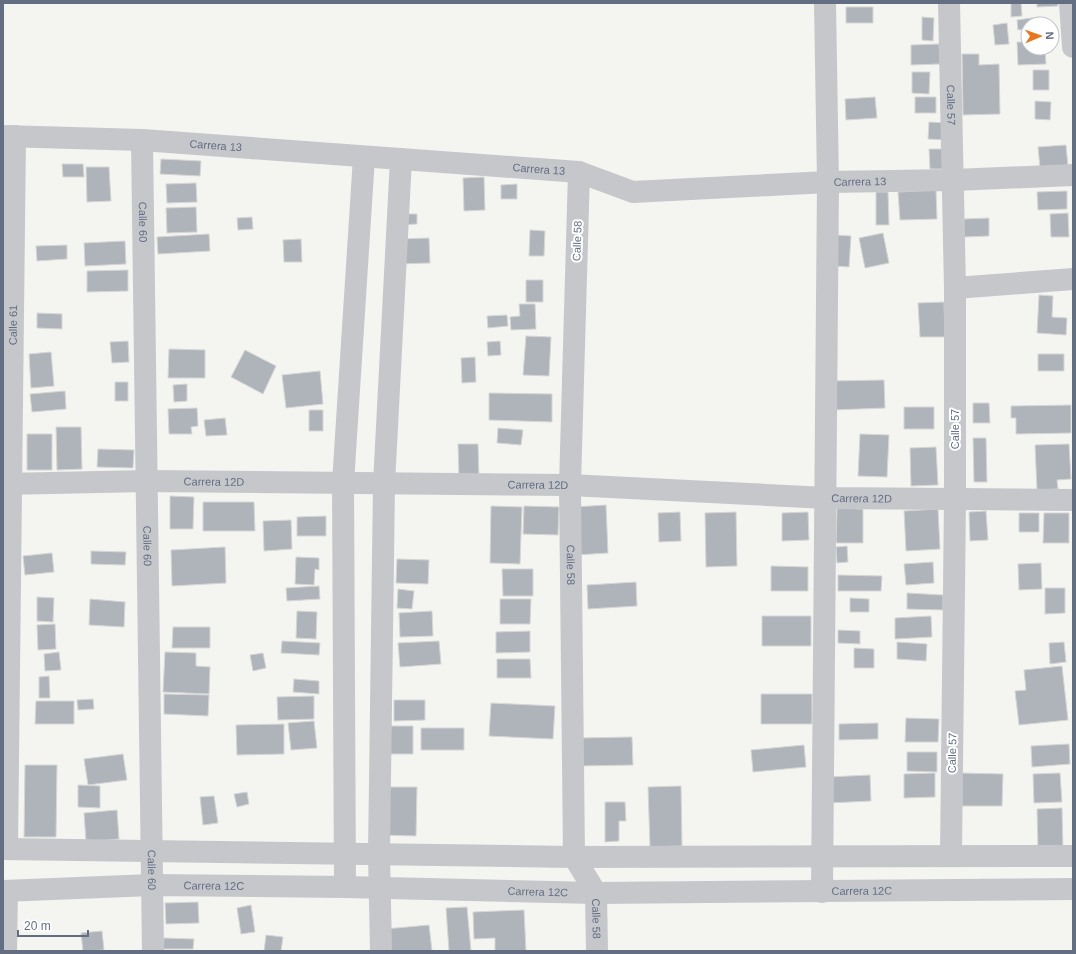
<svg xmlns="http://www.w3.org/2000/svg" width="1076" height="954" font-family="Helvetica,sans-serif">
  <rect width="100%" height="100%" fill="#f4f5f1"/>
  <path fill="#afb4bb" stroke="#d6d6d4" d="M1011 3H1021L1022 16 1011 17Z
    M1037 3H1058V6L1037 7Z
    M846 7H873V23H846Z
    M922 17 934 18 933 41 922 40Z
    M1039 17 1040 24H1028V29L1018 30 1017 20Z
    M1007 23 1009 44 995 45 993 25Z
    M1017 42H1028V48H1045L1046 64 1018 65Z
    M939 44 940 64 911 65V45Z
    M962 54H979V65L999 64 1000 114 963 115Z
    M1033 70H1049V90H1033Z
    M912 72H930L929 94 912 93Z
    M875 97 877 118 846 120 845 99Z
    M915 97H936V113H915Z
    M1035 101 1051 102 1050 120 1035 119Z
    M929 122 947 123V140L928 139Z
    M1066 145 1068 166 1040 168 1038 147Z
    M929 149H947V169H930Z
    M161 159 201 161 200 176 160 174Z
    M62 164H83L84 177H63Z
    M86 167H109L111 201 87 202Z
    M484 177 485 210 464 211 463 178Z
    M196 183 197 202 167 203 166 184Z
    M517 184V199H501V185Z
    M936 190 937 219 900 220 898 192Z
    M1067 191V209L1038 210 1037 192Z
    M876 192H888L889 225H876Z
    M196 207 197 232 167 233 166 208Z
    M1068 213 1069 237H1051L1050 214Z
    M401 214H417V224L401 225Z
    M252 217 253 229 238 230 237 218Z
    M989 218V236L964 237V219Z
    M530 230 545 231 544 256H529Z
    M883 233 889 263 865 268 859 238Z
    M209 234 210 251 158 254 157 237Z
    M836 235 851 236 849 267 835 266Z
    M429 238 430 263 399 264V239Z
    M301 239 302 262H284L283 240Z
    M125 241 126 264 85 266 84 243Z
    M67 245V259L37 261 36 246Z
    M128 270V291L87 292V271Z
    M526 280H543V302H526Z
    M1039 295 1053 296 1052 317 1067 318 1066 335 1037 333Z
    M944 302 945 337H920L918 303Z
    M519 304H535L536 329 511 330 510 317 520 316Z
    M37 313 62 314V329L37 328Z
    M507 315 508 326 488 328 487 316Z
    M526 336 551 337 549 376 523 375Z
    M128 341 129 362 112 363 110 342Z
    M500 341 501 355 488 356 487 342Z
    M169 349 205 350V378H168Z
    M245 350 276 366 263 394 231 377Z
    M51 352 54 386 31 388 29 354Z
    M1038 354H1064V371H1038Z
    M475 357 476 382 462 383 461 358Z
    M320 371 323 404 286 408 282 375Z
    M884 380 885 408 832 410 831 381Z
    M115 382H128V401H115Z
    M187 384V401L174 402 173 385Z
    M65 391 66 409 32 412 30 394Z
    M489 393 552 394V422L489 420Z
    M973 403H989L990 423H973Z
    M1071 405V433L1016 434V418H1011V406Z
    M904 407H934V429H904Z
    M197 408 198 426 191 427 192 434H169L168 409Z
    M309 410H323V431H309Z
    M225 418 227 435 206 436 204 420Z
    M56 427H81L82 469 57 470Z
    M498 428 523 430 521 445 497 443Z
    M27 434H52V470H27Z
    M860 434 889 435 887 477 858 476Z
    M973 438H986L987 482H974Z
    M458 444H478L479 479H459Z
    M1069 444 1071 479 1057 480 1058 489 1037 490 1035 445Z
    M936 447 938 485 911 486 910 448Z
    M98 449 134 450 133 468 97 467Z
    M170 496 194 497 193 529H170Z
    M203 502H254L255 531H203Z
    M606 505 608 553 576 555 574 507Z
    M491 506 522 507 520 564 490 563Z
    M524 506 559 507 558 535 523 534Z
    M837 508 863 509V543H836Z
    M938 509 940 549 906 551 904 511Z
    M986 511 988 540 970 541 969 512Z
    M680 512 681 541 659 542 658 513Z
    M736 512 737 566 706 567 705 513Z
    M808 512 809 540 782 541V513Z
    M1019 513H1039V532H1019Z
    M1044 513H1069V543H1043Z
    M326 516V536H297V517Z
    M291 520 292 549 264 551 263 521Z
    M847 546 848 562 837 563 836 547Z
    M225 547 226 583 172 586 171 550Z
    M91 551 126 552 125 565 91 564Z
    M52 553 54 572 25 575 23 556Z
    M296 557 319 558V570L315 569 314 585 295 584Z
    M397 559 429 560 428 584 396 583Z
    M933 562 934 583 906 585 904 564Z
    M1041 563 1042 589 1019 590 1018 564Z
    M771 566 808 567V591H771Z
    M502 569H533V596H503Z
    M838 575 882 576 881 591H838Z
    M636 582 637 606 588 609 587 585Z
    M319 586 320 599 287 601 286 588Z
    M1045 588H1065V613L1045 614Z
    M398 589 414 591 412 609 397 608Z
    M907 593 943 595V610L907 609Z
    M37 597 54 598 53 622 37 621Z
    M850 598 869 599V612H850Z
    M90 599 125 602 124 627 89 625Z
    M500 599H531L530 624H500Z
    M297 611 317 612 316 639 296 638Z
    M432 611 433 636 400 637 399 613Z
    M762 616H811V646H762Z
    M931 616 932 637 895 639V618Z
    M55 624 56 649 38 650 37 625Z
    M173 627H210V648H172Z
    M838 630 860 631V644L838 643Z
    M530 631V652L496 653V632Z
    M282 641 320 643 319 655 281 653Z
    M439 641 441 664 400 667 398 643Z
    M897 642 927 644 926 661 897 659Z
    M1064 642 1066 662 1050 664 1049 643Z
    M854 648 874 649V668H854Z
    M59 652 61 670 45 671 44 654Z
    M165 652 196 653V666L210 667 209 694 163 692Z
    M263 653 266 668 253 671 250 655Z
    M497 659H530L531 678H497Z
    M1062 666 1068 720 1019 725 1015 691 1026 690 1024 670Z
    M49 676 50 698H39V677Z
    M294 679 319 681V694L293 692Z
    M164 694 209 695 208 716 164 714Z
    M761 694H812V724H761Z
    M314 696V719L278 720 277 697Z
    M93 699 94 709 78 710 77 700Z
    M394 700H425V720L394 721Z
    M36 701H74V724H35Z
    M491 703 555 706 553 739 489 736Z
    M906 718 939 719 938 742H905Z
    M314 721 317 748 291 750 288 723Z
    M878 723V739L839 740V724Z
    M284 724V754L237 755 236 725Z
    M390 726H413V754H390Z
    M421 728H464V750H421Z
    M632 737 633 765 580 766 579 738Z
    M1069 744 1070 764 1032 767 1031 746Z
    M804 745 806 767 753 772 751 750Z
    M907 752H937V772L907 771Z
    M123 754 127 780 88 785 84 759Z
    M25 765H57L56 837H24Z
    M935 773V797L904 798V774Z
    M962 773 1003 774 1002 806H962Z
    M1060 773 1062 802 1034 803 1033 774Z
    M870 775 871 801 829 803 828 777Z
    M78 785 100 786V808L78 807Z
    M681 786 682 846 650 847 648 787Z
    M384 787H417L416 836 383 835Z
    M247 792 249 804 237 807 234 794Z
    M214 796 218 823 203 825 200 797Z
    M605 802H625L626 821H619V841L605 842Z
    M1062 808 1063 849 1038 850 1037 809Z
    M117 810 119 839 86 842 84 813Z
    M198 902 199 923 166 924 165 903Z
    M251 905 255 932 241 934 237 908Z
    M467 907 471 951H449L446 908Z
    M524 910 526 951H495V938L474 939 473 912Z
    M429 925 432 951H387L385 929Z
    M102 931 104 950 83 951 81 933Z
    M266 935 283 937 281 951H264Z
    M164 938 194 939 193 949H163Z"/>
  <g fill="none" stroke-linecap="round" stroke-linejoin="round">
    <g stroke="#c5c7cb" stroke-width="22">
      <path id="s1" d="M949 3 955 288V500L951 855"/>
      <path d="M1070 3 1073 47"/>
      <path id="s2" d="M3 136 142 140 579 172 633 192 828 182 954 180 1073 175"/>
      <path id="s3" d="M142 140 153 951"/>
      <path id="s4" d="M579 172 570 485 574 857 596 893 597 951"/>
      <path d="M955 288 1073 279"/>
      <path id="s5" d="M3 484 147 481 570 485 826 498 1073 500"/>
      <path d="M3 849 574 857 1073 856"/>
      <path id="s6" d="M7 849 15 136"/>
      <path d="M345 887 343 483 364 157"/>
      <path id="s7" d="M3 891 152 885 345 887 596 893 1073 889"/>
      <path d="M822 892 828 182 825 3"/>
      <path d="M6 951 7 891"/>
      <path d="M381 951 379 854 384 484 401 159"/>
    </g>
  </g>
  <g text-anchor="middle" stroke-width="4" stroke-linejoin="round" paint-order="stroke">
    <g font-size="11" fill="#636e83" stroke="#fff">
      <text dy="4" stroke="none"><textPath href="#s1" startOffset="102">Calle 57</textPath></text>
      <text dy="4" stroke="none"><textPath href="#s2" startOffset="213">Carrera 13</textPath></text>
      <text dy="4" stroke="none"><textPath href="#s2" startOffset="537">Carrera 13</textPath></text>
      <text dy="4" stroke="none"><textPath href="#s2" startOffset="862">Carrera 13</textPath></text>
      <text dy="4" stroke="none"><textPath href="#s3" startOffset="82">Calle 60</textPath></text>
      <text transform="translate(577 241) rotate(-88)" y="4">Calle 58</text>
      <text dy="4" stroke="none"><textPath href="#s6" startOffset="524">Calle 61</textPath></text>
      <text transform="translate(955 429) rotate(-90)" y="4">Calle 57</text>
      <text dy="4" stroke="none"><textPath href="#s5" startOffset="211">Carrera 12D</textPath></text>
      <text dy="4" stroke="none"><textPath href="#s5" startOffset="535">Carrera 12D</textPath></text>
      <text dy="4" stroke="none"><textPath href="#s5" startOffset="859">Carrera 12D</textPath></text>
      <text dy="4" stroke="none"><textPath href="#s3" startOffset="406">Calle 60</textPath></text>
      <text dy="4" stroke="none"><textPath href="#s4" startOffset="393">Calle 58</textPath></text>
      <text transform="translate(952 753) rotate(-89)" y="4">Calle 57</text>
      <text dy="4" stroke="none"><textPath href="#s3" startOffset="730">Calle 60</textPath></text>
      <text dy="4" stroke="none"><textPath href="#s7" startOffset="211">Carrera 12C</textPath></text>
      <text dy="4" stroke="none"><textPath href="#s7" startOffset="859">Carrera 12C</textPath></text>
      <text dy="4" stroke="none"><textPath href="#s7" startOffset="535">Carrera 12C</textPath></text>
      <text dy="4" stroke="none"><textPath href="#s4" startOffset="753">Calle 58</textPath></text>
    </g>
  </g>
  <rect width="1076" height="954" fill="none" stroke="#636e83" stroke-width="8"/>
  <g transform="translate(1040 36) rotate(88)"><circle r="19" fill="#ffffff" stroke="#c1c5cd"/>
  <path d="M0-3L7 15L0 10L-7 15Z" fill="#e67820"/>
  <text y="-6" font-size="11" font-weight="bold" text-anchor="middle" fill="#636e83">N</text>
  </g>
  <path d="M18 930v6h70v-6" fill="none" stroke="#636e83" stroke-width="2"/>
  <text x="24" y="930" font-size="12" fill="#636e83" stroke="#ffffff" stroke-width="3" paint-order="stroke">20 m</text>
</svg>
